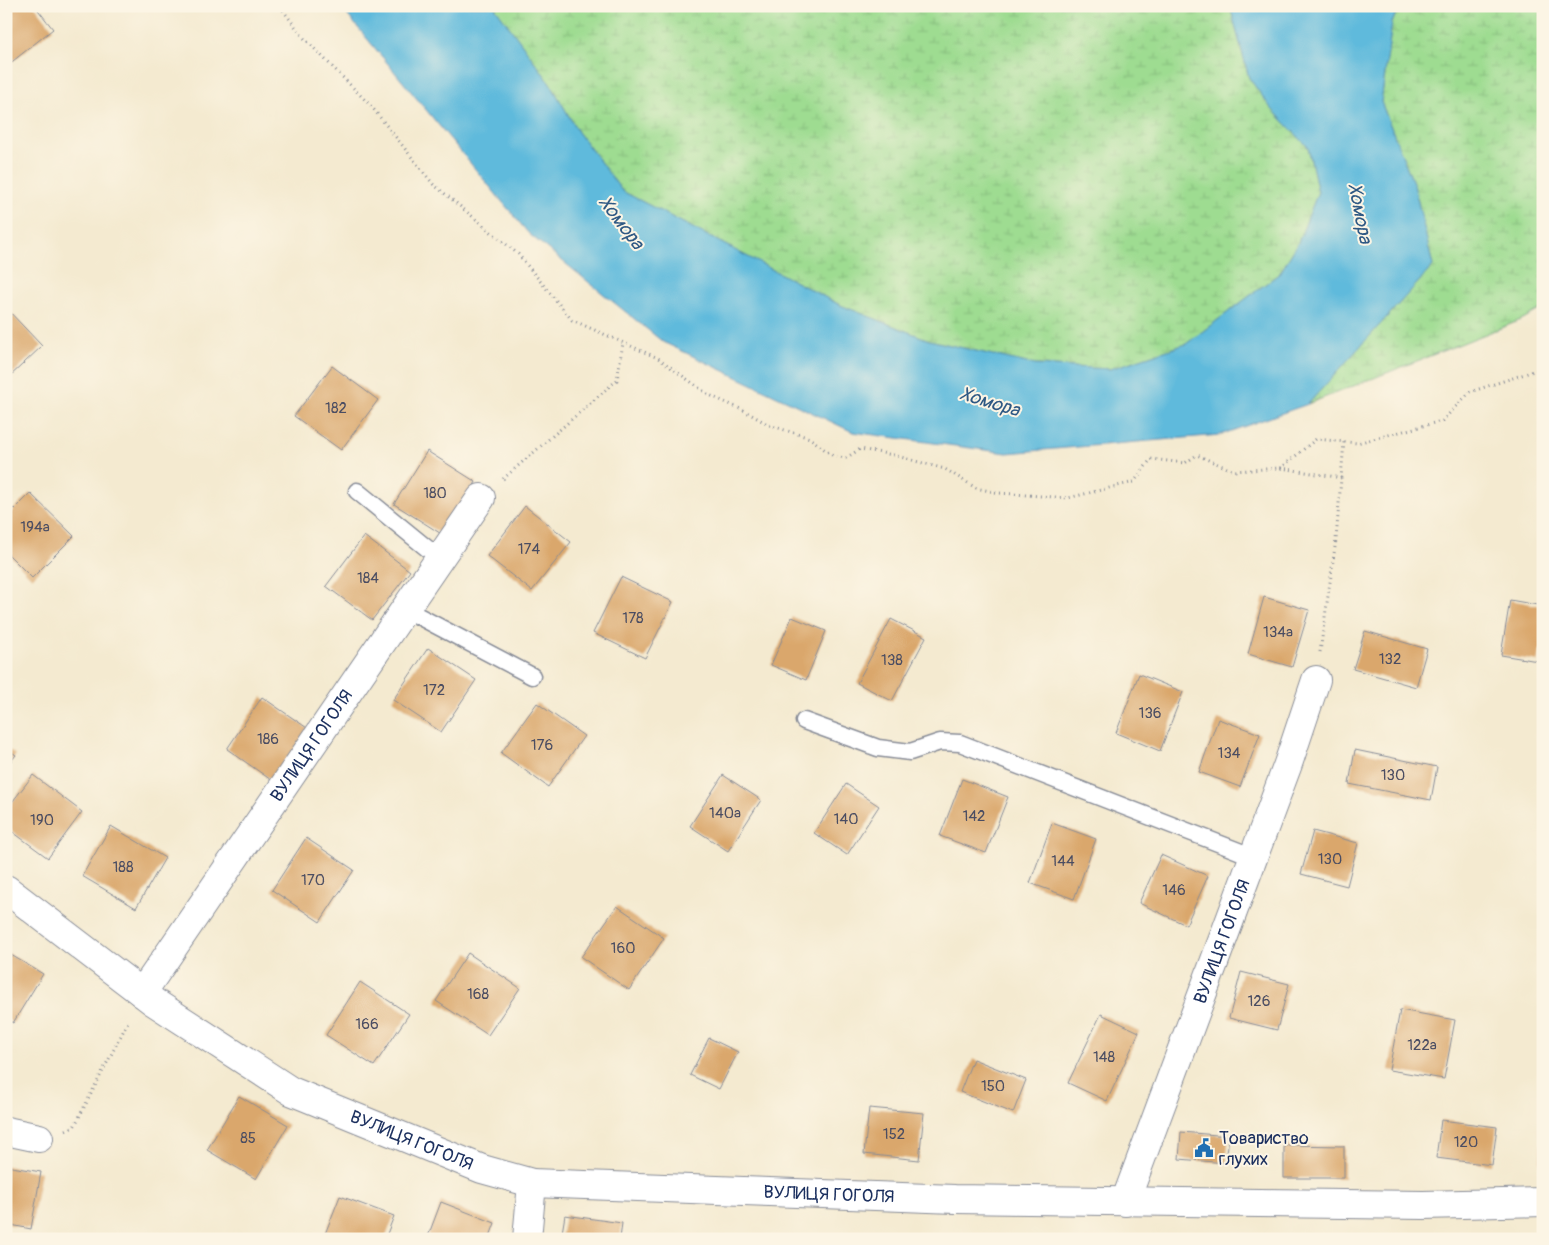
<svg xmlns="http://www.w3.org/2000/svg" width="1549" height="1245" font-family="Pangolin,sans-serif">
  <defs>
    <pattern id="wetland-marsh" width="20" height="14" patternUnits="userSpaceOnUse" patternTransform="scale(1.25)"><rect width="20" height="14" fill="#9edc91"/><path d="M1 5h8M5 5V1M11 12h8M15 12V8" fill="none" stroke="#88bd7f"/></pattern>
  </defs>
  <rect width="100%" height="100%" fill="#fcf5e5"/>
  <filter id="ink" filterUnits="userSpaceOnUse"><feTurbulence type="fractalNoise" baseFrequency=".02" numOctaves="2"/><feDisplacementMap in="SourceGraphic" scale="10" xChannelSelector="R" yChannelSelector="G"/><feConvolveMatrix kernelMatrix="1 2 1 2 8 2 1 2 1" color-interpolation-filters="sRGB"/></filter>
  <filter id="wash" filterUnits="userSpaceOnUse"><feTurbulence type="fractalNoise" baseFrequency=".0096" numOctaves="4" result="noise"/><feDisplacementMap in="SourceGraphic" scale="20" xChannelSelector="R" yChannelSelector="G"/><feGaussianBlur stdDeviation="1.12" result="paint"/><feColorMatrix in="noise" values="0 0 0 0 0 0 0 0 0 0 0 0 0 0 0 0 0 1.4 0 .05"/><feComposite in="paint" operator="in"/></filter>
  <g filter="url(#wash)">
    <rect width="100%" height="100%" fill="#f4ead0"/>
    <path fill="url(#wetland-marsh)" stroke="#5c8678" d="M494 6H1230L1249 78 1271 108 1308 147 1318 192 1298 243 1280 273 1186 344 1110 369 1035 365 929 340 840 305 622 191 578 132 550 83Z
      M1399 6H1543V308L1521 320 1308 404 1433 266 1414 185 1381 102 1392 23Z"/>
    <path fill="#5ebadc" stroke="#3c749d" d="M340 6H494L550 83 578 132 622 191 840 305 929 340 1035 365 1110 369 1186 344 1280 273 1298 243 1318 192 1308 147 1271 108 1249 78 1230 6H1399L1392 23 1381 102 1414 185 1433 266 1308 404 1220 435 1007 453 853 432 663 342 529 234Z"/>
    <g id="blocks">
      <path fill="#daa76c" d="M6 6H35L53 29 8 65 6 63Z
        M6 308 42 346 6 380Z
        M332 366 378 400 341 450 294 416Z
        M427 451 476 482 443 535 394 504Z
        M30 493 74 536 32 578 6 552V517Z
        M525 506 571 542 532 591 487 556Z
        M364 536 410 571 372 620 326 586Z
        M621 577 673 602 645 658 593 633Z
        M1264 597 1309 610 1292 667 1248 654Z
        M1510 600 1543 606V650H1539L1538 661 1501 655Z
        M792 617 826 631 806 680 771 665Z
        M891 619 926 637 892 701 857 683Z
        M1365 631 1427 649 1416 687 1353 669Z
        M428 648 476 680 441 732 393 700Z
        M1139 674 1183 692 1160 751 1116 733Z
        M262 697 310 730 274 782 227 749Z
        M537 703 584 736 548 787 501 753Z
        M1218 719 1260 734 1240 787 1199 772Z
        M6 748 16 755 6 767Z
        M1355 750 1437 767 1431 800 1349 784Z
        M33 775 82 812 48 858 6 827V810Z
        M723 775 761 800 728 851 690 826Z
        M962 779 1008 797 986 853 940 836Z
        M846 784 879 806 847 855 814 833Z
        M1052 823 1096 839 1074 899 1030 883Z
        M111 826 165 858 136 908 82 876Z
        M1313 831 1358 843 1347 886 1301 874Z
        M306 838 354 870 320 922 272 890Z
        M1161 855 1208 876 1186 925 1139 903Z
        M617 906 664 938 629 990 581 957Z
        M6 952 43 974 13 1023 6 1019Z
        M468 953 520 988 488 1035 436 1001Z
        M1241 972 1289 984 1277 1030 1229 1018Z
        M360 982 409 1014 374 1066 326 1035Z
        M1400 1010 1455 1020 1444 1079 1389 1070Z
        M1101 1014 1139 1032 1107 1101 1068 1083Z
        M709 1038 738 1052 719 1089 690 1075Z
        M973 1059 1026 1080 1013 1113 960 1092Z
        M239 1096 288 1125 256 1179 207 1150Z
        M869 1108 924 1113 919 1160 864 1154Z
        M1441 1120 1497 1127 1492 1165 1436 1158Z
        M1181 1132 1229 1136 1226 1163 1179 1159Z
        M1541 1144H1543V1174H1540Z
        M1284 1145 1344 1146V1178H1284Z
        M6 1166 41 1172 31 1229 6 1224Z
        M340 1196 394 1216 385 1239H323Z
        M441 1202 495 1223 489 1239H427Z
        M565 1215 622 1223 620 1239H561Z"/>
    </g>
  </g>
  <g filter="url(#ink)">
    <use href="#blocks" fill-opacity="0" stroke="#888c97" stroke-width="1"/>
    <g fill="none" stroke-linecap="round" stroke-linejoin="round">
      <g stroke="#888c97" stroke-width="19">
        <path id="lane" d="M357 491 439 558
          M405 609 532 676
          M804 721 878 748 910 752 940 742 960 743 1254 857"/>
      </g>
      <g stroke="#888c97" stroke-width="30">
        <g id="street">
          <path id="s1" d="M6 889 154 1002 291 1091 482 1169 532 1183 955 1199 1423 1205 1543 1202"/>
          <path id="s2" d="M142 993 481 498"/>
          <path d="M6 1131 39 1138"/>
          <path id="s3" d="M1125 1202 1288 764 1316 680"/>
          <path d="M527 1239 532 1183"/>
        </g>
      </g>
      <path stroke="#888c97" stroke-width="3" stroke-dasharray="1 4" stroke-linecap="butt" d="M280 6 303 37 371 106 433 184 518 254 572 320 658 358 709 395 743 410 769 425 810 438 833 456 846 458 860 449 893 455 945 469 976 488 999 493 1068 498 1134 482 1151 459 1185 463 1197 455 1234 471 1281 468 1316 439 1357 443 1442 421 1470 392 1543 368
        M1281 468 1342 478
        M503 479 617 380 623 343
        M1320 652 1336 540 1344 442
        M66 1130 74 1127 129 1020"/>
      <use href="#lane" stroke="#fff" stroke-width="16"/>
      <use href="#street" stroke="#fff" stroke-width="28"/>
    </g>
  </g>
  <defs>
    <g id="civic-bare" transform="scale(1.5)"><path d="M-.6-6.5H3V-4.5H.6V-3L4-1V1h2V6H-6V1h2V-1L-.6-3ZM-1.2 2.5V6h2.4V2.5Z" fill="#1f6fb2" stroke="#fcf5e5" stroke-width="2.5" paint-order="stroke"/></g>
  </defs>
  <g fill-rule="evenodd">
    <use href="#civic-bare" x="1204" y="1148"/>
  </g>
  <g text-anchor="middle" stroke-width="4" stroke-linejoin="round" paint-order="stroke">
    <g font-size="15" fill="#4b4d62">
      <text x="336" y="413">182</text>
      <text x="435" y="498">180</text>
      <text x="35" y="532">194а</text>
      <text x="529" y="554">174</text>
      <text x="368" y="583">184</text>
      <text x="633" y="623">178</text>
      <text x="1278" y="637">134а</text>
      <text x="1390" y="664">132</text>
      <text x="892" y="665">138</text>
      <text x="434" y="695">172</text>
      <text x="1150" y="718">136</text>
      <text x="268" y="744">186</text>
      <text x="542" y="750">176</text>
      <text x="1229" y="758">134</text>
      <text x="1393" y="780">130</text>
      <text x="725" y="818">140а</text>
      <text x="974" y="821">142</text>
      <text x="846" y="824">140</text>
      <text x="42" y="825">190</text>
      <text x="1330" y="864">130</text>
      <text x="1063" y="866">144</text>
      <text x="123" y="872">188</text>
      <text x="313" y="885">170</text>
      <text x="1174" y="895">146</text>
      <text x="623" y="953">160</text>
      <text x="478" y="999">168</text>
      <text x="1259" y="1006">126</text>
      <text x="367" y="1029">166</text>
      <text x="1422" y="1050">122а</text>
      <text x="1104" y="1062">148</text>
      <text x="993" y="1091">150</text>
      <text x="894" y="1139">152</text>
      <text x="248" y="1143">85</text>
      <text x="1466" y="1147">120</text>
    </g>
    <g font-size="18" fill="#1b2f5e" stroke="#fcf5e5">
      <text dy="6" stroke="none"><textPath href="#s2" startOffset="300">ВУЛИЦЯ ГОГОЛЯ</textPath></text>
      <text dy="6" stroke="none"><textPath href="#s3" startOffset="278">ВУЛИЦЯ ГОГОЛЯ</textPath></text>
      <text dy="6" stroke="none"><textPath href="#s1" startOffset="480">ВУЛИЦЯ ГОГОЛЯ</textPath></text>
      <text dy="6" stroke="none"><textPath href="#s1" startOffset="905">ВУЛИЦЯ ГОГОЛЯ</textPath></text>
    </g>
    <g font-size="18" fill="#1b2f5e" stroke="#fcf5e5" text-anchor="start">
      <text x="1219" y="1144">Товариство<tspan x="1219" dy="21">глухих</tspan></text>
    </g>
    <g font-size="19" font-style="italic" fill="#2f5984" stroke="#fcf5e5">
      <text transform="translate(1361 213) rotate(79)" y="7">Хомора</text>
      <text transform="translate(622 222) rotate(53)" y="7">Хомора</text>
      <text transform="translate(990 401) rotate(17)" y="7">Хомора</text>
    </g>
  </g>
  <rect width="1549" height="1245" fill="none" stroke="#fcf5e5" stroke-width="25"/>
</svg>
